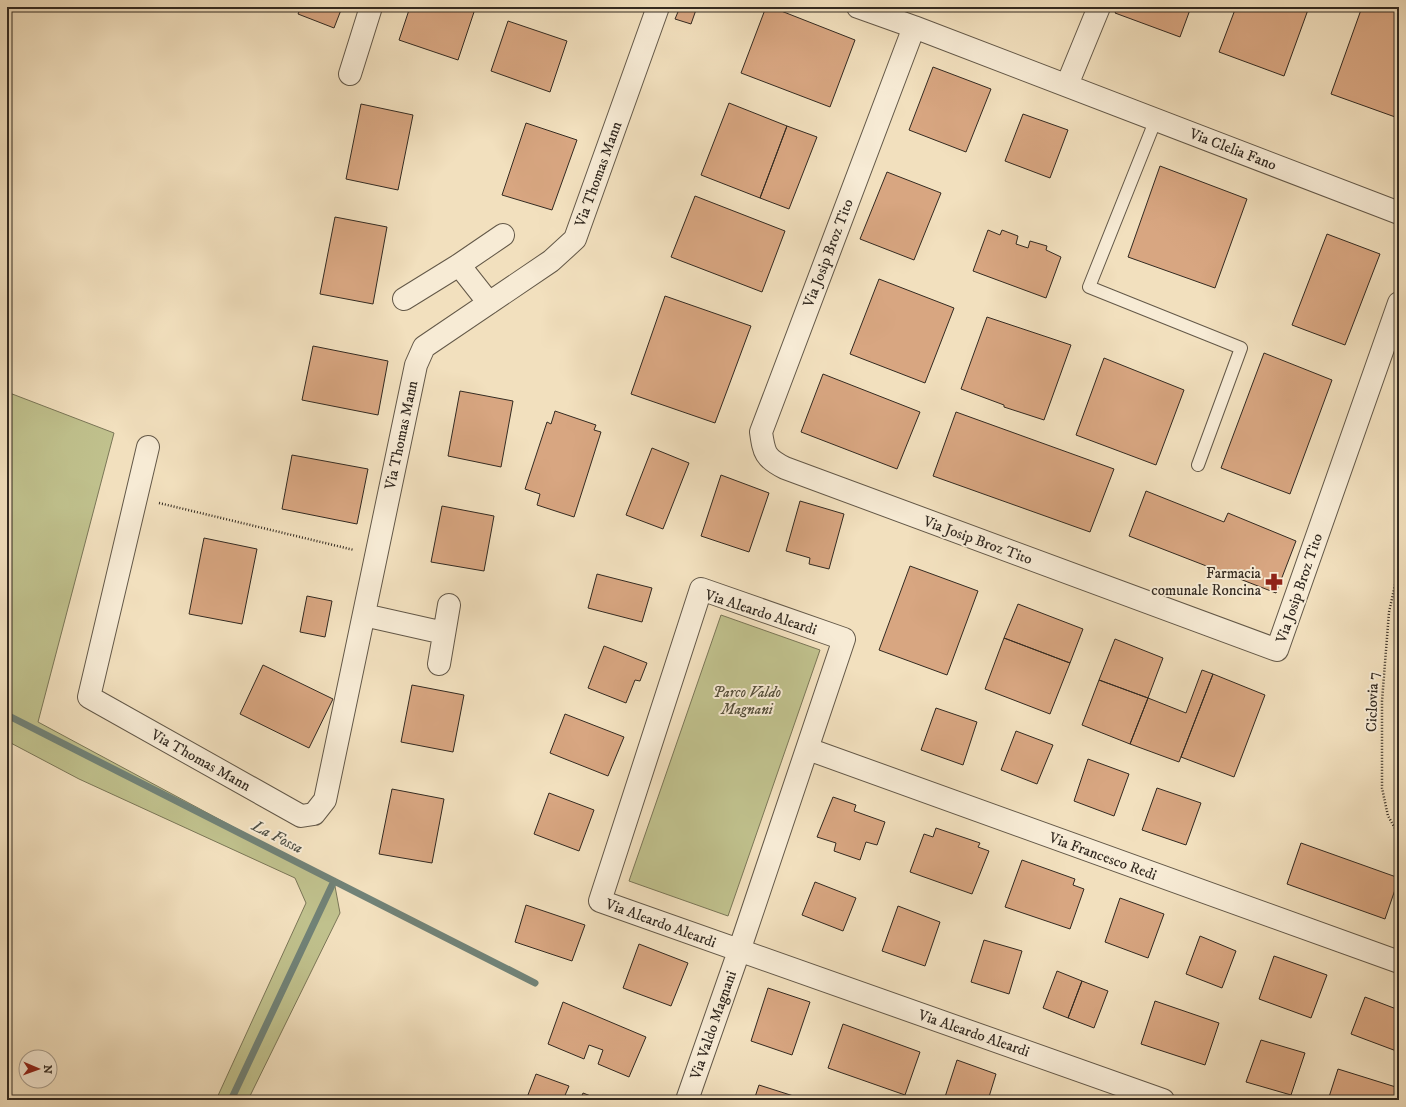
<svg xmlns="http://www.w3.org/2000/svg" width="1406" height="1107" font-family="'IM FELL DW Pica',serif">
  <rect width="100%" height="100%" fill="#f2e0be"/>
  <filter id="stains"><feTurbulence type="fractalNoise" baseFrequency=".005" numOctaves="4"/><feColorMatrix values="0 0 0 0 .2 0 0 0 0 .09 0 0 0 0 .02 0 0 0 .5 -.17"/></filter>
  <radialGradient id="worn" r=".72"><stop offset=".6" stop-color="#630" stop-opacity="0"/><stop offset="1" stop-color="#630" stop-opacity=".3"/></radialGradient>
  <path fill="#c0c18d" stroke="#7a7657" d="M7 392 114 433 38 722 334 881 340 913 248 1100H216L306 903 295 878 79 779 7 741Z
    M721 615 820 650 728 916 629 881Z"/>
  <g fill="none" stroke-linecap="round" stroke-linejoin="round">
    <path stroke="#718277" stroke-width="7" d="M7 715 535 983
      M231 1100 334 881"/>
  </g>
  <path fill="#d8a681" stroke="#332a21" d="M301 7H336V8L341 10 334 28 298 14Z
    M410 7H467L475 9 458 60 399 40Z
    M680 7H697L691 24 675 19Z
    M766 7H771L855 40 830 107 741 73Z
    M1118 7H1191L1180 37 1115 13Z
    M1236 7H1309L1284 76 1219 52Z
    M1362 7H1399L1398 118 1331 94Z
    M508 21 567 41 550 92 491 71Z
    M933 67 991 89 966 152 909 130Z
    M729 103 787 126 760 198 701 175Z
    M361 104 413 115 398 190 346 179Z
    M1023 114 1068 130 1050 178 1005 161Z
    M526 123 577 140 552 210 502 195Z
    M787 126 817 137 789 209 760 198Z
    M1160 166 1247 199 1215 288 1128 257Z
    M887 172 941 193 914 260 860 239Z
    M695 196 785 231 762 292 671 257Z
    M335 217 387 227 373 304 320 294Z
    M988 230 1000 235 1002 230 1018 236 1016 244 1028 248 1030 241 1047 246 1046 250 1061 257 1046 298 973 271Z
    M1327 234 1380 254 1345 345 1292 325Z
    M879 279 954 308 925 383 850 354Z
    M665 296 751 326 715 423 631 394Z
    M987 317 1071 345 1044 420 1004 407V405L961 389Z
    M313 346 388 361 378 415 302 400Z
    M1264 353 1332 380 1290 494 1221 468Z
    M1104 358 1184 390 1156 465 1076 435Z
    M823 374 920 412 897 469 801 432Z
    M460 391 513 401 501 467 448 456Z
    M555 411 596 425 594 430 601 432 574 517 537 505 540 494 525 489 547 422 551 424Z
    M956 412 1114 469 1090 532 933 476Z
    M652 448 689 463 663 529 626 515Z
    M292 455 368 469 357 524 282 509Z
    M721 475 769 493 749 552 701 536Z
    M1146 491 1224 522 1228 513 1296 541 1276 593 1129 536Z
    M800 501 844 514 829 569 809 564 810 558 786 551Z
    M442 506 494 516 484 571 431 562Z
    M204 538 257 549 242 624 189 614Z
    M910 566 978 591 947 675 879 650Z
    M597 574 652 588 642 622 588 608Z
    M307 596 332 601 325 637 300 632Z
    M1018 604 1083 629 1070 663 1004 638Z
    M1004 638 1070 663 1050 714 985 689Z
    M1115 639 1163 658 1148 698 1099 680Z
    M604 646 647 663 640 681 635 680 626 703 588 688Z
    M263 665 333 699 309 748 240 714Z
    M1202 670 1213 674 1179 762 1130 744 1148 698 1186 713Z
    M1213 674 1265 695 1234 777 1181 757Z
    M1099 680 1148 698 1130 744 1082 725Z
    M412 685 464 695 453 752 401 742Z
    M936 708 977 722 963 765 921 750Z
    M565 714 624 737 608 776 550 753Z
    M1016 731 1053 745 1037 784 1001 770Z
    M1088 759 1129 774 1114 816 1074 801Z
    M1157 788 1201 803 1186 845 1142 830Z
    M392 789 444 799 432 863 379 854Z
    M549 793 594 810 579 851 534 834Z
    M833 797 856 805 854 811 885 822 877 845 866 842 860 860 834 851 836 843 817 837Z
    M936 828 980 843 978 847 989 851 972 894 910 872 924 834 933 837Z
    M1301 843 1399 878 1385 919 1287 884Z
    M1022 860 1075 879 1073 885 1084 889 1070 929 1005 907Z
    M815 882 856 898 843 931 802 915Z
    M1120 898 1164 914 1148 958 1105 942Z
    M526 905 585 925 572 961 515 942Z
    M898 906 940 922 925 966 882 951Z
    M1200 936 1236 951 1222 988 1186 974Z
    M984 940 1022 951 1009 994 971 982Z
    M639 944 688 963 671 1006 623 988Z
    M1274 956 1327 975 1311 1018 1259 999Z
    M1057 971 1082 981 1068 1018 1043 1008Z
    M1082 981 1108 991 1094 1028 1068 1018Z
    M768 988 810 1002 792 1055 751 1041Z
    M1365 997 1399 1010V1052L1351 1034Z
    M1155 1001 1219 1023 1205 1065 1141 1044Z
    M563 1002 646 1037 629 1077 598 1064 603 1050 589 1045 584 1059 548 1044Z
    M843 1024 920 1052 905 1095 828 1068Z
    M1261 1040 1305 1053 1291 1095 1246 1082Z
    M957 1060 996 1074 988 1100H944Z
    M1338 1069 1399 1088V1100H1328Z
    M536 1074 569 1086 563 1100H564H526Z
    M759 1085 806 1100H754Z
    M583 1093 601 1100H580Z"/>
  <g fill="none" stroke-linecap="round" stroke-linejoin="round">
    <g stroke="#635848" stroke-width="14">
      <path id="service" d="M1156 119 1089 287 1241 348 1198 465"/>
    </g>
    <g stroke="#635848" stroke-width="24">
      <path id="minor" d="M858 7 914 27 1399 213
        M914 27 761 432C764 453 765 458 785 468L1277 650 1399 303
        M350 74 371 7
        M1067 85 1099 7
        M459 265 489 303
        M404 299 459 265 503 235
        M148 447 89 697 301 816 314 814 325 800 416 365 424 347 551 261 575 239 658 7
        M364 615 444 633
        M439 664 449 605
        M808 749 1399 962
        M687 1100 739 951 844 639 701 589 600 901 1163 1100"/>
    </g>
    <path stroke="#332a21" stroke-width="2.5" stroke-dasharray="1 2" stroke-linecap="butt" d="M159 503 354 550
      M1399 567 1389 612 1382 701V788L1388 816 1399 835"/>
    <use href="#service" stroke="#f7ebd5" stroke-width="12"/>
    <use href="#minor" stroke="#f7ebd5" stroke-width="22"/>
  </g>
  <defs>
    <g id="pharmacy-bare" transform="scale(1.38)"><path d="M-2-6h4v4h4v4h-4v4h-4v-4h-4v-4h4Z" fill="#8f2418" stroke="#f7ebd5" stroke-width="2.5" paint-order="stroke"/></g>
  </defs>
  <g fill-rule="evenodd">
    <use href="#pharmacy-bare" x="1274" y="582"/>
  </g>
  <g text-anchor="middle" stroke-width="4" stroke-linejoin="round" paint-order="stroke">
    <g font-size="15" fill="#332a21" stroke="#f7ebd5">
      <text transform="translate(1233 149) rotate(21)" y="5">Via Clelia Fano</text>
      <text transform="translate(598 174) rotate(-70)" y="5">Via Thomas Mann</text>
      <text transform="translate(828 253) rotate(-69)" y="5">Via Josip Broz Tito</text>
      <text transform="translate(401 435) rotate(-78)" y="5">Via Thomas Mann</text>
      <text transform="translate(978 540) rotate(20)" y="5">Via Josip Broz Tito</text>
      <text transform="translate(1299 588) rotate(-71)" y="5">Via Josip Broz Tito</text>
      <text transform="translate(761 612) rotate(18)" y="5">Via Aleardo Aleardi</text>
      <text transform="translate(1372 702) rotate(-88)" y="5">Ciclovia 7</text>
      <text transform="translate(201 760) rotate(29)" y="5">Via Thomas Mann</text>
      <text transform="translate(1103 856) rotate(20)" y="5">Via Francesco Redi</text>
      <text transform="translate(661 923) rotate(20)" y="5">Via Aleardo Aleardi</text>
      <text transform="translate(713 1025) rotate(-71)" y="5">Via Valdo Magnani</text>
      <text transform="translate(974 1033) rotate(19)" y="5">Via Aleardo Aleardi</text>
    </g>
    <g font-size="15" fill="#332a21" stroke="#f7ebd5" text-anchor="end">
      <text x="1261" y="578">Farmacia<tspan x="1261" dy="17">comunale Roncina</tspan></text>
    </g>
    <g font-size="15" font-style="italic" fill="#56503c" stroke="#f7ebd5">
      <text x="747" y="697">Parco Valdo<tspan x="747" dy="17">Magnani</tspan></text>
    </g>
    <g font-size="16" font-style="italic" fill="#4d4f45" stroke="#f7ebd5">
      <text transform="translate(278 836) rotate(27)" y="6">La Fossa</text>
    </g>
  </g>
  <rect width="1406" height="1107" fill="none" stroke="#f2e0be" stroke-width="24"/>
  <rect x="8" y="8" width="1390" height="1091" fill="none" stroke="#332a21" stroke-width="2"/>
  <rect x="12" y="12" width="1382" height="1083" fill="none" stroke="#332a21"/>
  <g transform="translate(38 1069) rotate(92)"><circle r="19" fill="#f7ebd5" stroke="#a99e8d"/>
  <path d="M0-3L7 15L0 10L-7 15Z" fill="#8f2418"/>
  <text y="-6" font-size="11" font-weight="bold" text-anchor="middle" fill="#332a21">N</text>
  </g>
  <rect width="100%" height="100%" filter="url(#stains)"/>
  <rect width="100%" height="100%" fill="url(#worn)"/>
</svg>
